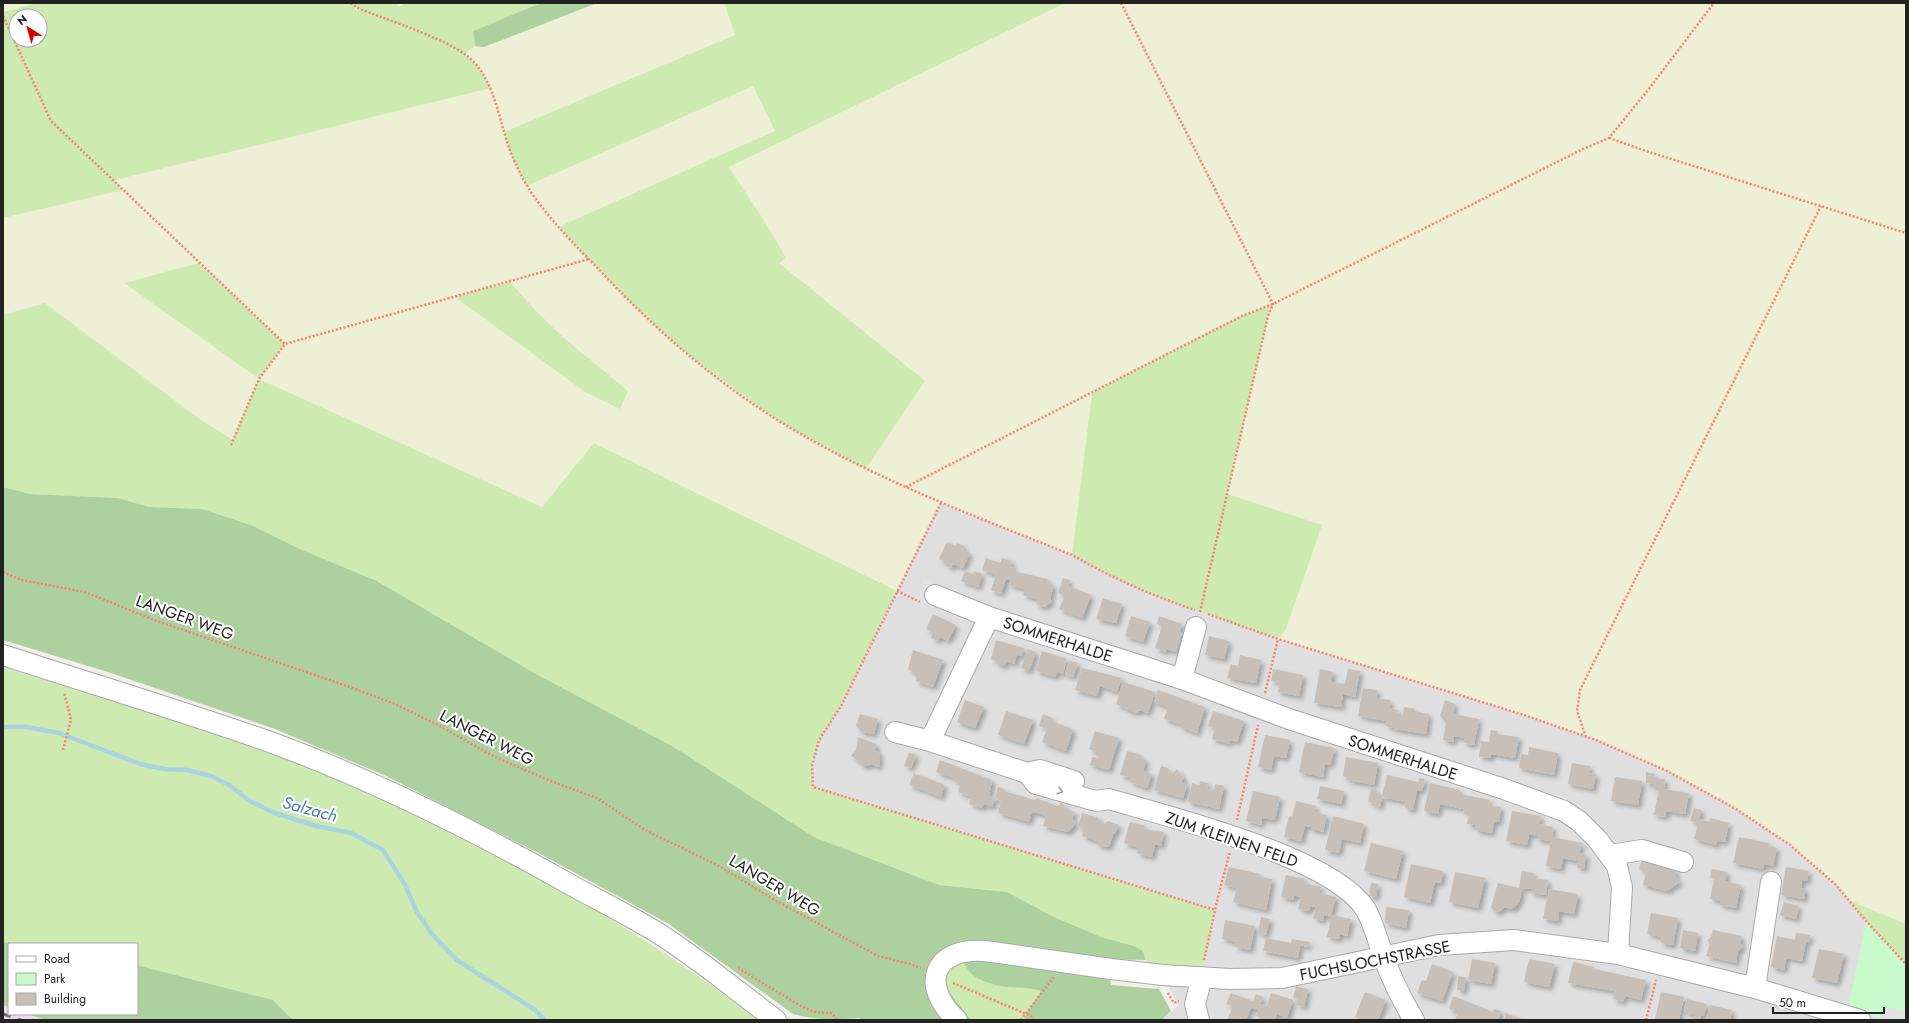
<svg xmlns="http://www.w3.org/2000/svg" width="1909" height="1023" font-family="Jost,sans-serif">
  <defs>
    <filter id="shadow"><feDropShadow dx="3.5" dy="3.5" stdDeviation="2" flood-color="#0004"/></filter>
  </defs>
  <rect width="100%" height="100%" fill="#f2efe9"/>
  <path fill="#e0dfdf" d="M941 503 1072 555 1089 565 1175 603 1278 639 1524 715 1596 740 1665 770 1736 809 1790 845 1836 885 1866 921 1906 964V1020H1161L1178 1006 1163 975 1203 969 1215 910 813 787 812 766 819 740 841 706Z"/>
  <path fill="#ebdbe8" d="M3 1005 9 1007V1014H28L45 1020H3Z"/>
  <path fill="#eef0d5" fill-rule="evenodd" d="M3 3H37L3 12Z
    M597 3H724L735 35 505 131 512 157 527 186 753 86 775 131 558 227 636 308 686 353 777 420 806 437 866 468 809 288 778 263 786 258 767 225 729 167 1065 3H1906V924L1849 900 1836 885 1790 845 1736 809 1665 770 1596 740 1524 715 1278 639 1286 629 1322 525 1227 495 1268 316 1272 305 1242 316 1092 393 1072 555 941 503 897 591 594 443 542 507 259 379 233 440 201 420 45 303 3 315V218L123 190 114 180 474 62 465 54 475 46 484 47ZM510 282 536 311 564 338 628 391 620 408 585 392 455 297Z"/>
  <path fill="#cdebb0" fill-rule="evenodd" d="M37 3H396L398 7 406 3H541L473 31 475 46 465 54 474 62 491 88 115 180 123 190 3 218V12ZM16 16H40V40H16Z
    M724 3H1065L729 167 767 225 786 258 779 263 925 381 866 468 806 437 777 420 686 353 636 308 558 227 775 131 753 86 527 186 512 157 504 132 735 35Z
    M199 263 285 344 259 379 542 507 594 443 897 591 841 706 819 740 812 766 813 787 1215 910 1203 969 1163 975 1146 960 1143 951 1134 946 1101 937 1052 916 1007 892 939 885 814 837 674 747 538 675 375 580 302 550 251 525 202 509 149 507 118 498 30 494 3 487V315L45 303 201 420 233 440 259 379 124 283Z
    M510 282 536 311 564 338 628 391 620 409 585 392 455 297Z
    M1273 304 1268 317 1227 494 1322 525 1286 629 1278 639C1208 614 1136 592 1072 555L1092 393 1242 316Z
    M3 662C111 695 218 730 323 771 349 782 374 795 400 806 527 865 647 936 759 1020H293L273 1000 137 965V944H18L3 942Z
    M1849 900 1906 924V964L1866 921Z
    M954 958C957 959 963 961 965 963 970 968 971 974 977 978 997 989 1021 984 1042 991L1027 1012 1024 1020H971L947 989 945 978Z"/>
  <path fill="#add19e" d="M541 3H597L484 47 475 46 473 31Z
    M3 487 30 494 118 498 149 507 202 509 251 525 302 550 375 580 538 675 674 747 814 837 939 885 1007 892 1052 916 1101 937 1134 946 1143 951 1146 960 1109 959 1111 985 1159 989 1171 1011 1161 1020H1024L1027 1012 1041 991C1026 986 1010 989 995 985 986 982 975 979 970 972 962 962 967 964 954 958L945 978 947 989 971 1020H861L859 1018C836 1020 815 1020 793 1014L669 924 544 856 384 775 275 729 111 673 3 640Z
    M3 942 18 944H9V1007L3 1005Z
    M137 965 273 1000 293 1020H45L28 1014H137Z"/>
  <path fill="#c8facc" d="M1866 921 1906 964V1012L1884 1007 1879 1018 1848 1010Z"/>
  <path fill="#e2e2e2" d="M924 579 935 584 927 604 915 599Z
    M1884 1007 1906 1012V1020H1879Z"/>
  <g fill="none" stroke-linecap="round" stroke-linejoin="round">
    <path stroke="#aad3df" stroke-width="4.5" d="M3 727H26L59 733 140 764 164 769 187 770 211 776 229 785 250 801 275 813 316 826 351 833 383 850 405 885 417 912 432 934 457 960 535 1010 545 1020"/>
  </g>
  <path fill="#c7bfb8" filter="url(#shadow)" d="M947 542 956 546 957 543 964 546 963 550 970 553 963 568 953 564 951 568 946 566 947 563 939 559Z
    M986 558 1000 563 1002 558 1012 561 1010 566 1014 568 1013 571 1048 579 1047 583 1054 585 1050 599 1052 602 1044 607 1037 605 1036 599 1023 595 1025 589 1009 585 1010 580 1006 579 1001 594 991 590 996 575 982 570Z
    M965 571 973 574 974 571 982 574 978 587 961 581Z
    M1063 578 1070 580 1068 586 1091 595 1082 618 1059 609 1065 596 1058 593Z
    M1103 598 1122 604 1116 623 1096 619Z
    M933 614 956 625 948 641 940 637 938 641 931 638 933 633 926 629Z
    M1131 616 1150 622 1143 642 1125 636Z
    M1159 616 1182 624 1180 632 1182 633 1176 652 1167 649 1166 652 1155 648 1162 626 1157 624Z
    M1209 636 1229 641 1224 659 1205 655Z
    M996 640 1024 648 1021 656 1017 655 1014 664 1006 661 1005 666 996 664 997 661 991 659Z
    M1028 649 1036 652 1029 671 1021 668Z
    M913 650 943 660 933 687 916 681V674L908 669Z
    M1042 651 1067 659 1063 674 1057 672 1055 677 1036 671Z
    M1240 655 1261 660 1256 683 1227 678 1231 664 1238 666Z
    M1069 661 1078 663 1073 677 1065 674Z
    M1082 668 1122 678 1117 692 1100 686 1097 696 1075 690Z
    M1273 669 1303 675 1299 696 1278 692 1279 683 1271 681Z
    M1320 669 1333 672 1331 682 1345 684 1348 669 1360 671 1355 697 1343 694 1341 707 1314 703Z
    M1123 682 1155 692 1148 713 1139 710 1138 713 1131 711 1116 704Z
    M1363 688 1377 690 1376 698 1391 700 1389 708 1398 710 1397 715 1403 716 1404 707 1415 709 1414 711 1429 714 1426 734 1394 729V728L1386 726 1387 721 1358 716Z
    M1158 690 1205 707 1197 733 1180 727 1181 724 1164 719 1168 707 1154 702Z
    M965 700 984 707 975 728 957 722Z
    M1445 700 1455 704 1453 714 1479 719 1474 745 1464 743 1465 738 1454 736 1453 742 1443 740 1446 723 1440 716Z
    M1006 711 1033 720 1024 744 998 735Z
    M1213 711 1244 721 1237 742 1230 740 1229 744 1212 739 1215 728 1208 726Z
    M860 714 878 719 874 734 861 732 856 725Z
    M1043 714 1052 718 1051 721 1073 729 1066 751 1042 742 1047 729 1039 726Z
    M1491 730 1498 731 1497 734 1519 737 1515 758 1491 754 1490 758 1479 757 1481 741 1489 742Z
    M1095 731 1119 738 1109 770 1090 765 1092 757 1099 758 1100 753 1089 749Z
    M1265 735 1290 740 1286 758 1274 756 1271 770 1258 767Z
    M858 737 876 744V751L880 753 879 767 870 764 869 766H862L859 761 851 756 856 749Z
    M1305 742 1334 748 1331 765 1325 764 1323 777 1299 772Z
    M1529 747 1558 753 1554 775 1519 768 1521 754 1528 755Z
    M1127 751 1141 755 1140 758 1146 760 1143 771 1152 774 1147 788 1130 782 1131 778 1120 775Z
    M909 752 916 755 911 768 904 766Z
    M1346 757 1378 763 1374 785 1347 780 1348 777 1343 776Z
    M940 760 992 780 989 796 995 798 998 787 1004 789V791L1035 800 1036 798 1058 806 1062 802 1066 809 1075 812 1072 818 1076 823 1068 832 1043 826 1046 816 1038 813 1032 812 1029 822 998 813 1001 801 995 798 992 807 984 804 982 808 969 804 971 797 958 792 961 783 953 780 954 778 936 772Z
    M1572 763 1590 766 1589 773 1596 774 1593 789 1568 784Z
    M1161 766 1168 768 1172 774 1177 769 1184 778 1182 781 1187 786 1183 798 1154 790Z
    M1646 772 1655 774 1654 778 1665 779 1664 789 1689 793 1685 814 1666 811 1665 817 1654 815 1659 788H1653V784L1646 783Z
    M914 773 945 785 941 797 909 785Z
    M1387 775 1418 782 1419 778 1425 779 1422 791 1417 790 1413 810 1405 808 1406 802 1382 797 1380 807 1374 806 1375 803 1368 802 1371 788 1377 790 1376 794 1382 796Z
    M1615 777 1642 781 1638 805 1611 801Z
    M1200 781 1208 783 1207 789 1214 790 1215 784 1224 786 1219 809 1188 802 1192 783 1199 785Z
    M1430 783 1460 790 1459 794 1490 800 1489 805 1501 807 1499 822H1494L1492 833 1475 830 1476 825 1467 824 1469 813 1463 811V809L1440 804 1438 814 1424 811Z
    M1320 786 1344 791 1341 804 1317 799Z
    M1253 791 1280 797 1275 820 1262 818 1261 825 1246 821Z
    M1296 801 1316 806 1314 812 1327 815 1323 832 1311 829V827L1305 826 1301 841 1284 837 1289 816 1292 817Z
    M1694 808 1702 810 1699 819 1709 822 1710 818 1729 823 1725 842 1717 841 1716 845 1694 839 1698 823 1690 821Z
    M1512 811 1541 816 1539 824 1553 827 1552 837 1582 843 1579 853 1586 854 1584 869 1577 868 1578 861 1563 858 1561 869 1546 866 1551 841 1537 839V836L1529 834 1527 845 1506 841Z
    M1082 813 1097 817 1103 825 1108 821 1119 825 1116 832 1113 835 1109 847 1097 845V841L1082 836 1084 828 1078 826Z
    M1333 816 1364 824 1360 843 1342 839 1339 853 1325 850Z
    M1130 822 1145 826 1144 829 1164 832 1161 846 1155 844 1152 857 1137 853 1139 848 1124 843Z
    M1739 837 1769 843 1768 846 1777 848 1773 866 1764 864 1763 869 1733 863Z
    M1371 843 1403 851 1396 879 1364 871Z
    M1644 854 1657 858 1654 865 1676 870 1675 876 1680 882 1667 891 1643 885 1646 872 1639 869Z
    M1411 864 1443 871 1441 883 1435 882 1430 903 1404 897Z
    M1229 867 1260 874 1259 877 1272 879 1266 910 1233 902 1237 888 1224 885Z
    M1786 867 1809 871 1807 881 1802 880 1801 888 1806 889 1804 899 1781 895Z
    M1712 869 1727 872 1725 881 1741 885 1736 908 1720 905 1721 901 1710 899 1714 879 1710 878Z
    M1522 871 1534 873 1533 878 1548 880 1546 895 1531 893 1532 889 1522 888 1519 903 1512 909 1505 907 1499 912 1494 911 1491 907 1498 883 1519 888Z
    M1455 872 1485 878 1478 908 1449 902Z
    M1286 875 1305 879 1304 883 1321 887 1319 893 1336 897 1331 915 1351 919 1347 936 1340 934 1339 939 1327 937 1331 917 1324 915 1323 921 1313 918 1316 907 1310 906 1309 911 1298 909 1301 897 1294 895 1293 900 1281 897Z
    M1371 883 1378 884 1376 897 1369 896Z
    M1549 889 1578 894 1574 914 1559 911 1558 921 1543 919Z
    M1784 902 1799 906 1796 919 1780 915Z
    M1386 907 1409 910 1406 928 1385 923Z
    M1651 913 1678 918 1673 945 1661 943 1662 937 1647 934Z
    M1261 917 1270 919 1266 935 1258 933Z
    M1225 920 1255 926 1250 950 1235 947 1236 942 1222 939Z
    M1683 930 1698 933 1695 951 1680 948Z
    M1713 930 1742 936 1740 943 1743 947 1738 951 1736 963 1706 956 1710 944 1707 940 1711 937Z
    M1796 933 1810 935 1809 942H1806L1802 961 1786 958 1784 970 1771 967 1777 936 1795 940Z
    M1266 938 1291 943 1292 939 1309 942 1308 947 1300 945 1298 958 1263 951Z
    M1819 949 1844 954 1837 983 1812 978Z
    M1472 959 1495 963 1491 984 1468 980Z
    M1529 959 1555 964 1549 987 1524 982Z
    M1573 962 1594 967V969L1646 980 1641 1000 1625 996 1623 1002 1613 999 1615 991 1568 983Z
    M1432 964 1453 972 1442 1001 1417 993 1422 980 1426 981Z
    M1458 976 1466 977 1464 991 1457 990Z
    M1296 986 1308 989 1304 1007 1297 1005 1298 999 1293 998Z
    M1365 992 1386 1000 1378 1020H1363L1355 1017Z
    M1661 992 1684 997 1679 1020H1655Z
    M1231 993 1253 1001 1256 994 1263 997 1260 1004 1267 1006 1271 993 1293 1000 1287 1018 1277 1014 1275 1020H1268L1256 1016 1258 1010 1251 1008 1246 1020H1227L1233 1006 1226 1004Z
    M1453 996 1493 1012 1494 1009 1501 1011 1498 1020H1455L1458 1012 1449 1009Z
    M1687 999 1707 1004 1704 1016H1701L1700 1020H1694L1695 1015 1684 1012Z
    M1710 1005 1732 1010 1730 1020H1706Z
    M1506 1013 1524 1020H1504Z"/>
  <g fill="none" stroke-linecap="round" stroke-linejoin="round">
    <g stroke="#a9a9a9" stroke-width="22">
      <path id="minor" d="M935 595 989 617 1182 679 1289 719 1504 789 1564 811 1579 821 1598 840 1617 866 1622 887 1618 954
        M3 655C92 684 182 711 270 742 374 780 475 831 571 885 600 901 630 916 658 933 699 959 737 991 776 1020
        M1182 679 1196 627
        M895 732 930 741 1027 773 1040 770 1074 781
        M930 741 989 617
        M1027 773 1036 784 1096 801 1109 799C1169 817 1334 857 1366 910 1374 924 1378 942 1384 958 1392 980 1402 1000 1414 1020
        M1610 855 1642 850 1683 862
        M1755 988 1771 882
        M957 1020C920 986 932 947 985 951L1111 969 1163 975 1230 979 1282 978 1439 945 1514 940 1618 954 1755 988 1860 1020
        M1199 1020 1195 1004 1202 977"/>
    </g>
    <path stroke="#fa8072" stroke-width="2.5" stroke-dasharray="2 2" stroke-linecap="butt" d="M351 3C359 10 371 13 381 17 405 26 458 44 474 62 498 89 499 126 513 158 519 172 526 186 536 199 556 227 581 251 605 276 657 331 715 381 779 421 871 478 972 515 1072 555 1110 577 1153 596 1195 610
      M1121 3 1273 304 1268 316 1200 612
      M3 16 51 121 285 344
      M1609 138 1646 151 1906 233
      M231 445 259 379 285 344 589 259
      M906 487 1242 316 1273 304 1583 149 1609 138 1648 90 1714 3
      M941 503 841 706 819 740 812 766 813 787 1215 910
      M3 572 21 580 85 592 157 621 350 687 395 704 438 725 495 757 553 782 597 798 645 830 719 866 778 902 878 956 910 964 921 968
      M897 591 920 602
      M1208 614 1278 639 1524 715 1596 740 1665 770 1736 809 1790 845 1836 885 1866 921 1906 964
      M1265 693 1278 639
      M1586 737 1577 711 1580 690 1821 206
      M63 750 71 720 64 692
      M1237 820 1258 725
      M1204 960 1218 897 1230 852
      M738 968 801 1006 814 1012 832 1013 837 1020
      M953 983 1031 1016 1033 1020
      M1168 993 1174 1003 1179 1001
      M1021 1020 1054 977
      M1646 1020 1656 980"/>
    <use href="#minor" stroke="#fff" stroke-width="20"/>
    <path stroke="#707070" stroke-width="3" stroke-dasharray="8 8" stroke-linecap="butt" d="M3 1014 21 1020"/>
  </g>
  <defs><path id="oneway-chevron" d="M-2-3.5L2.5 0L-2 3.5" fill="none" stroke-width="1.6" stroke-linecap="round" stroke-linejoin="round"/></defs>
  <use stroke="#9c9c9c" href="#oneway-chevron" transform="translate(1060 791) rotate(16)"/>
  <g text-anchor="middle" stroke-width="4" stroke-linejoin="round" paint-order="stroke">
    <g font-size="16" fill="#222" stroke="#fff">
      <text transform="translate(185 617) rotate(20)" y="6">LANGER WEG</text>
      <text transform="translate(1058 639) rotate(18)" y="6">SOMMERHALDE</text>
      <text transform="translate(487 737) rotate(27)" y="6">LANGER WEG</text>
      <text transform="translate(1403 757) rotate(18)" y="6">SOMMERHALDE</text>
      <text transform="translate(1232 839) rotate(19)" y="6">ZUM KLEINEN FELD</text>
      <text transform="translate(775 885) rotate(31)" y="6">LANGER WEG</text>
      <text transform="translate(1375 960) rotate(-11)" y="6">FUCHSLOCHSTRASSE</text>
    </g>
    <g font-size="17" font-style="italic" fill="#4a7aab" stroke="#fff">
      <text transform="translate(310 809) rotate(15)" y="6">Salzach</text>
    </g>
  </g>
  <rect width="1909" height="1023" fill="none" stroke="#222222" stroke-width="8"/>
  <rect x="8" y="943" width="130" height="72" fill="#ffffff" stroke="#a7a7a7"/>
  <rect x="16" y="956" width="20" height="6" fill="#ffffff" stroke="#a7a7a7"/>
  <text x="44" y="963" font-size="12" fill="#222222">Road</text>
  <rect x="16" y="973" width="20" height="12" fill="#c8facc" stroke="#a7a7a7"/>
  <text x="44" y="983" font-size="12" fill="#222222">Park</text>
  <rect x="16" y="993" width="20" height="12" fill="#c7bfb8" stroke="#a7a7a7"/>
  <text x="44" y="1003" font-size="12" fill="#222222">Building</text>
  <g transform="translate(28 28) rotate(323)"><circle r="19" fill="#ffffff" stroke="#a7a7a7"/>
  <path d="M0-3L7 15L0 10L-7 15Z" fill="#d40000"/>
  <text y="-6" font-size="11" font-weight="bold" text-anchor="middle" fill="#222222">N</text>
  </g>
  <path d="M1773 1007v6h111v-6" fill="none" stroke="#222222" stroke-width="2"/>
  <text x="1779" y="1007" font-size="12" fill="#222222" stroke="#ffffff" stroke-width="3" paint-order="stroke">50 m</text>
</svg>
